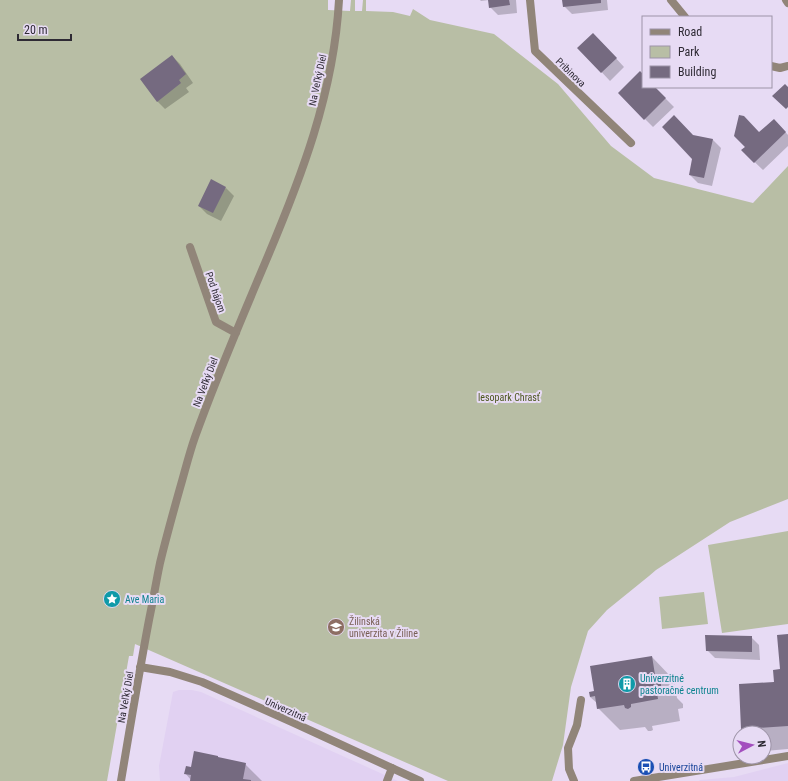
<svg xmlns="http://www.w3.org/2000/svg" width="788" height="781" font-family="'Roboto Condensed',sans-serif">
  <rect width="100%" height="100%" fill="#e7dbf4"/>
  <path fill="#e1d1f2" d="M179 690H192L201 692 398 781H160L159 766 173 692Z
    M788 763V781H699L700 780 734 777Z"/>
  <path fill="#b8bea5" d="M0 0H328V10L350 11 351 0H355V11H362L363 0H366V11L393 12 410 16 413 9 430 20 494 34 558 84 611 146 654 178 753 203 788 166V499L730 522 656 570 649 576 607 610 588 631 571 687 563 745 552 781H448L135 644 133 656H129L107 781H0Z
    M788 531V624L722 633 708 545Z
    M704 592 708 624 662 629 659 597Z"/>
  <path fill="#0003" d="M480 0H516L517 13 498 15 490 7 489 0 481 1Z
    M563 0H607L608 10 572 14 564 6Z
    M601 42 624 67 610 81 579 48Z
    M172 56 180 64 193 83 186 88 189 92 165 109 157 101Z
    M643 76V87H654L674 107 653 127 619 93Z
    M774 120 788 135V146L763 170 742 150Z
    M693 136 713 140 721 148 712 186 698 183 690 175 693 159Z
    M226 188 234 196 221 221 207 214 199 206Z
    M788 635V749L765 751 764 733H747L742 728 775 683 781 670Z
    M751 637 759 645 760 660 715 658 707 650Z
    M652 657 674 680 677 698 683 704V708L678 709 680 721 652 726 653 730 651 731H648L645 727 620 730 598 708 597 703 590 697 596 692Z
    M219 759 245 764 262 781H191V780L185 773 192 768Z"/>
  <path fill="#756a80" d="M488 0H509L510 5 489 8Z
    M562 0H601V3L563 7Z
    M593 33 617 58 601 73 577 48Z
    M172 55 186 74 179 80 181 83 157 102 140 79Z
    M640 71 643 74V87H655L666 98 644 120 618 93Z
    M785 84 788 87V107L786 109 772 96Z
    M674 115 693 135 713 139 704 178 689 175 692 159 662 127Z
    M739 115 744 116 759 132 774 119 786 132 754 163 741 150 745 147 734 136Z
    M211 179 226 187 213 213 198 206Z
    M788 634V726L741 729 739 684 774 682 773 670 780 669 777 635Z
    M705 635 752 636V652L706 651Z
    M652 656 656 681 661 680V686L656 687 658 699 631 704V707L628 709 625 708 624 705 597 709 595 696 590 697 589 692 594 691 590 666Z
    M194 751 218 756V757L246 763 243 779 251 780V781H190L191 775 184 774 186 766 191 767Z"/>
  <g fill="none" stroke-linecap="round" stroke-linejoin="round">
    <path stroke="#918579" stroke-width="8" d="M387 781 392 768
      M574 781 569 769 568 748 577 725 581 700"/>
    <path stroke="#918579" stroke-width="8" d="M530 0 535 51 631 143
      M671 0 685 17
      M786 0 788 3
      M771 66 780 68 788 66
      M190 247 216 322 236 333
      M140 667 170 672 202 682 292 722 420 781
      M121 781C130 727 139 673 149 620 153 601 156 582 160 563 166 538 173 513 180 488 185 471 189 454 195 437 216 378 241 320 265 263 301 178 334 93 339 0
      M634 781 788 756"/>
  </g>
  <defs>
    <g id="sight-disc" transform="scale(0.9)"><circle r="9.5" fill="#0f9aa8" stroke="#e7dbf4"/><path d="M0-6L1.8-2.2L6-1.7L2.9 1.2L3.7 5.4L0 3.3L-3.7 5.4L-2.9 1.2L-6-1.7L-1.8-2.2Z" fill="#fff"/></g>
    <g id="university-disc" transform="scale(0.9)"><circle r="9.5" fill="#8d6e63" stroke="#e7dbf4"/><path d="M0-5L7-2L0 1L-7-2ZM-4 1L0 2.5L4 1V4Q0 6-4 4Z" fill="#fff"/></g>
    <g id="building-disc" transform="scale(0.9)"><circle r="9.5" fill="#0f9aa8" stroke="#e7dbf4"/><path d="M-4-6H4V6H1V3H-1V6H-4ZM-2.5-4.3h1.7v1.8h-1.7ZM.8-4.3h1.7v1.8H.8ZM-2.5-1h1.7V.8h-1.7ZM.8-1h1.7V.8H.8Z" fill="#fff"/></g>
    <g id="bus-disc" transform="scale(0.9)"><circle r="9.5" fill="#1a4fb4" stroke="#e7dbf4"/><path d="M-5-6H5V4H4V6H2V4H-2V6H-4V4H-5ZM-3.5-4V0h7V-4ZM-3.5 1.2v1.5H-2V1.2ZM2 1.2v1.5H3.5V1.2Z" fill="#fff"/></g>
  </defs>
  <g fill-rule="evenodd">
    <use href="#sight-disc" x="112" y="599"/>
    <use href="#university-disc" x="336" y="627"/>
    <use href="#building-disc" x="627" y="684"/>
    <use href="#bus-disc" x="646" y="767"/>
  </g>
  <g text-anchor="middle" stroke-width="4" stroke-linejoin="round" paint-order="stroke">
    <g font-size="10" fill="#2e2a34" stroke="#e7dbf4">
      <text transform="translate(571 72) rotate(44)" y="4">Pribinova</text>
      <text transform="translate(317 80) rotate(-78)" y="4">Na Veľký Diel</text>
      <text transform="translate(216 292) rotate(71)" y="4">Pod hájom</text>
      <text transform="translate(205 382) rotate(-69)" y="4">Na Veľký Diel</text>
      <text transform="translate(125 697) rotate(-80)" y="4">Na Veľký Diel</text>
      <text transform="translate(286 709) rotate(24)" y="4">Univerzitná</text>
    </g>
    <g font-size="10" fill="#4c571e" stroke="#e7dbf4">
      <text x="509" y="401">lesopark Chrasť</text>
    </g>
    <g font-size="10" fill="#0d838f" stroke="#e7dbf4" text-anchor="start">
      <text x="125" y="603">Ave Maria</text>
      <text x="640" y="682">Univerzitné<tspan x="640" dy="12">pastoračné centrum</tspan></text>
    </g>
    <g font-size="10" fill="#785e54" stroke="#e7dbf4" text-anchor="start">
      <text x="349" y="625">Žilinská<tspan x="349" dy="12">univerzita v Žiline</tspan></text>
    </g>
    <g font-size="10" fill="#164399" stroke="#e7dbf4" text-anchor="start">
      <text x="659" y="771">Univerzitná</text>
    </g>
  </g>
  <rect x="642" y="16" width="130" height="72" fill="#e7dbf4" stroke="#9d94a7"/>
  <rect x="650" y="29" width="20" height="6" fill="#918579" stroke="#9d94a7"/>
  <text x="678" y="36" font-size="12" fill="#2e2a34">Road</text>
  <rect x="650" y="46" width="20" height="12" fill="#b8bea5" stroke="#9d94a7"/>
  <text x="678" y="56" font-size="12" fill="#2e2a34">Park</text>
  <rect x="650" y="66" width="20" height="12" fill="#756a80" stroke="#9d94a7"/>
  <text x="678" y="76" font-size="12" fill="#2e2a34">Building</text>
  <g transform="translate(752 745) rotate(83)"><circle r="19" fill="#e7dbf4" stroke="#9d94a7"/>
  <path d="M0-3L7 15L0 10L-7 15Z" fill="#a34fbe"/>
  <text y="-6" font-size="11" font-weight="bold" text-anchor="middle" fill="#2e2a34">N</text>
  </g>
  <path d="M18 34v6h53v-6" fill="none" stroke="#2e2a34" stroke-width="2"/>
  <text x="24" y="34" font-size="12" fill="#2e2a34" stroke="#e7dbf4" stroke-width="3" paint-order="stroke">20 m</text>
</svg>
